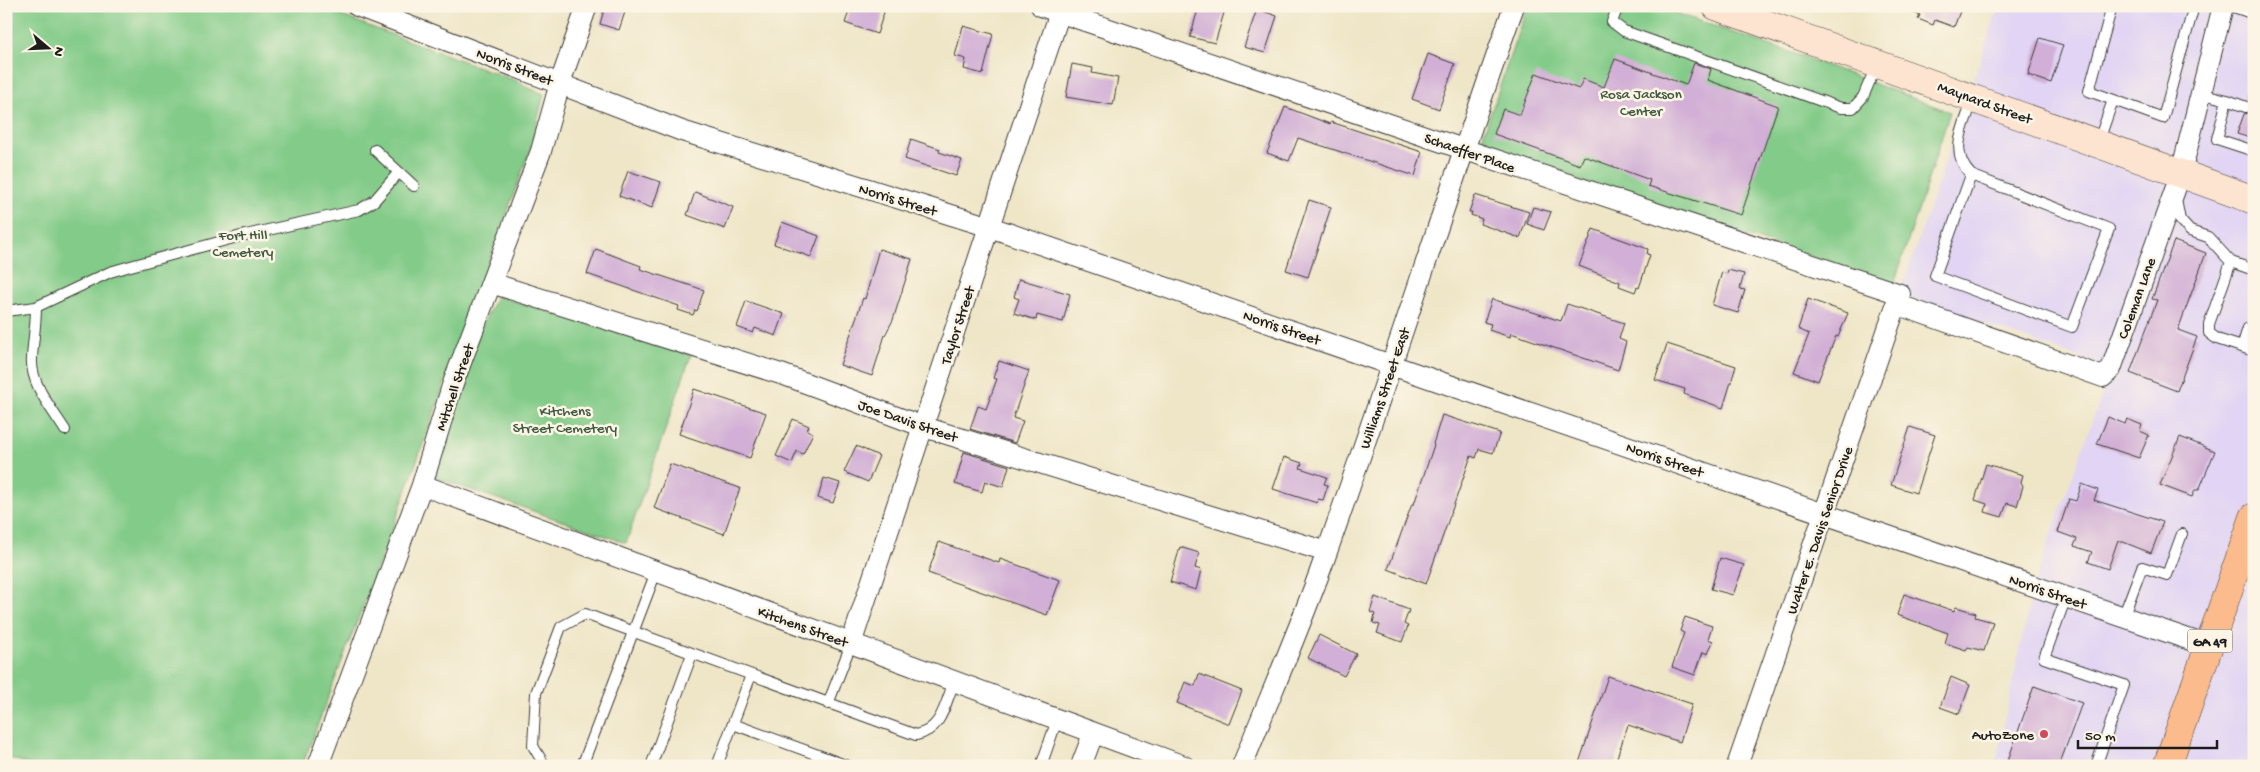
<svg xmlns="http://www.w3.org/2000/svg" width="2260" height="772" font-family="'Gochi Hand',sans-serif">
  <rect width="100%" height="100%" fill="#fcf5e5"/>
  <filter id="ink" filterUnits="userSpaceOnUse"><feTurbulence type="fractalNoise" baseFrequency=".02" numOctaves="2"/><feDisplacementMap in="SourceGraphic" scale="10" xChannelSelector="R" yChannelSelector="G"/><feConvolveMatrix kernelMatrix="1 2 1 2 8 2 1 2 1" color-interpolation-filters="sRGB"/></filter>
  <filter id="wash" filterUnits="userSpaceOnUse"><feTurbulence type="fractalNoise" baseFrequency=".0096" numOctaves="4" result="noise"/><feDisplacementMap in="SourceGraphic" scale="20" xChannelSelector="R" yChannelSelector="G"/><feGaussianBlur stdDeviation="1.12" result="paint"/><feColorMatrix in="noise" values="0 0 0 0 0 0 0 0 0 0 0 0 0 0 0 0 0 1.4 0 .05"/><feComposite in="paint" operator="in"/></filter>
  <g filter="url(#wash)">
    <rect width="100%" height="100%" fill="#efe6c8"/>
    <path fill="#e1d4f4" d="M1999 6H2254V766H1995L2033 586 2111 369 1900 294Z"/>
    <path fill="#82cb88" stroke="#4f7452" d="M6 6H315L522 83 526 87 544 94 530 150 463 332 395 522 302 766H35L6 757Z
      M1527 6H1655L1804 57 1950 112 1894 284 1479 148Z
      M497 296 691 355 626 543 434 477 476 337Z"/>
    <g id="blocks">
      <path fill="#d1afd6" d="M605 6H627L619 30 600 24Z
        M851 6H886L877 34 845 23Z
        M1199 6H1226L1215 43 1190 37Z
        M1902 6H1962L1954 27 1935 20 1933 25 1918 19 1920 15 1902 8Z
        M1257 9 1277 16 1265 53 1244 47Z
        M963 26 993 34 983 74 964 69 966 59 955 56Z
        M2040 38 2063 45 2051 83 2028 75Z
        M1428 54 1455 64 1439 109 1412 99Z
        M1615 59 1686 85 1694 63 1711 69 1708 80 1778 106 1741 215 1648 186 1650 180 1584 156 1580 165 1494 134 1503 109 1520 115 1536 73 1579 89 1583 79 1604 87Z
        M1072 64 1093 68 1092 73 1118 78 1113 105 1066 97Z
        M2251 93H2254V139L2237 134 2244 114 2250 113 2253 109 2248 101Z
        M1285 107 1330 124 1331 122 1422 152 1415 176 1298 138 1289 161 1267 153Z
        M911 139 940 149 939 152 962 160 956 176 905 159Z
        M628 171 661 182 652 208 619 196Z
        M695 192 733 207 725 229 687 215Z
        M1475 195 1529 212 1520 238 1480 224 1482 219 1471 215 1472 212H1469Z
        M1309 200 1331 207 1308 277 1286 270Z
        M1533 207 1551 212 1544 230 1527 224Z
        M782 222 819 236 811 257 774 244Z
        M1593 229 1648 249 1647 254 1650 255 1639 288 1637 287 1635 292 1619 286 1620 282 1579 266Z
        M2174 241 2206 253 2178 330 2197 337 2177 391 2130 373 2157 300 2152 299Z
        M596 249 641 266 640 269 704 290 697 311 695 310 693 315 678 310 679 306 587 274Z
        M879 249 912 259 893 320 885 335 872 376 840 365 863 298 865 299Z
        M1728 270 1744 274 1740 289 1745 290 1738 313 1712 305 1722 272 1727 274Z
        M1019 279 1070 294 1063 322 1037 315 1036 320 1014 313 1019 299 1014 297Z
        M1492 299 1561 321 1567 304 1624 323 1619 339 1626 342 1618 370 1511 333 1510 337 1489 330 1491 324 1484 322Z
        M1808 299 1848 313 1838 337 1836 336 1818 381 1794 372 1809 334 1798 329Z
        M746 301 784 314 776 336 755 328 753 333 737 327Z
        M1667 344 1736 366 1723 408 1684 394 1685 389 1655 380Z
        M999 361 1029 371 1013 418 1023 421 1015 443 970 429 978 406 986 409 997 379 993 378Z
        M694 389 766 413 750 458 679 434Z
        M1442 415 1500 433 1493 453 1479 449 1476 458 1471 456 1426 584 1388 569 1412 504H1414L1434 445 1433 444Z
        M2108 417 2125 424 2127 419 2142 425 2140 431 2149 435 2139 458 2097 444Z
        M793 419 809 426 807 430 813 433 803 454 797 451 792 463 776 456Z
        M1910 427 1935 435 1916 493 1891 485Z
        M2180 437 2215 451 2199 490H2195L2192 497 2160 485Z
        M856 446 879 456 868 482 844 472Z
        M964 452 1009 466 1003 487 985 481 982 492 955 484Z
        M1284 457 1302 463 1300 468 1327 477 1324 484 1328 485 1323 500 1318 499 1317 503 1273 489Z
        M670 464 740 488 724 534 654 508Z
        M1986 464 2023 475 2021 482 2023 486 2017 506 2007 503 2002 517 1985 512 1987 504 1975 500Z
        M824 478 840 483 833 503 818 498Z
        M2082 484 2098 490 2094 500 2163 522 2151 553 2118 540 2108 569 2088 562 2092 552 2074 546 2077 539 2058 532 2069 499 2076 501Z
        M939 542 999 563 1000 559 1060 580 1047 615 928 573Z
        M1180 547 1199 553 1195 568 1201 570 1196 590 1170 582Z
        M1720 558 1744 565 1733 595 1711 589Z
        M1904 594 1954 611 1956 607 1976 613 1975 617 1993 622 1984 651 1968 647 1966 650 1945 643 1948 633 1897 615Z
        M1375 597 1409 610 1404 624 1408 626 1402 642 1377 633 1380 625 1373 623 1375 614 1370 612Z
        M1685 617 1712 626 1708 639 1713 641 1708 654 1703 652 1695 675 1672 667 1684 633 1680 631Z
        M1319 635 1356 654 1344 676 1308 658Z
        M1199 674 1242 691 1229 724 1177 703 1185 682 1195 686Z
        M1608 676 1692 704 1680 742 1628 725 1614 766H1578Z
        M1951 677 1970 685 1959 714 1940 707Z
        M2034 686 2082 703 2059 766H2006Z"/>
    </g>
  </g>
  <g filter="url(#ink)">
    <use href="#blocks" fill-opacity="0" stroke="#3c3a36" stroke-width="1"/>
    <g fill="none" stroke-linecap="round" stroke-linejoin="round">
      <g stroke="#3c3a36" stroke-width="12">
        <path id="lane" d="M1618 6 1612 22 1624 31 1841 108H1853L1863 97 1877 64
          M2112 6 2089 91 2163 118 2194 6
          M2231 6 2254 14
          M2200 93 2227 100 2217 139 2254 151
          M2227 100 2246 107
          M2098 143 2113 100
          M375 150 414 186
          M1971 175 2109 229 2072 327 1935 276 1971 175C1948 151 1964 127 1973 99
          M2176 200 2180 220 2190 231 2208 237 2231 262 2209 324V333L2217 339 2254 351
          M2231 262 2254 270
          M36 307C36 325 33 340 32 358 30 384 52 409 65 430
          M6 311 36 307 110 272 127 267 241 236 359 210 374 201 399 172
          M2242 347 2248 328
          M2066 597 2044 658 2124 685 2096 766
          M2123 617 2142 567 2167 575 2182 534
          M828 704 851 644
          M733 724 848 766
          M545 766 533 746 536 693 561 627 585 614 916 735C942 730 945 704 954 682
          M582 766 656 572
          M651 766 692 654
          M717 766 751 675
          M1041 766 1057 720"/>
      </g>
      <g stroke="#3c3a36" stroke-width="22">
        <path id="street" d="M357 6 682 131 990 227 2208 646
          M1041 6 1463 149 1900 294 1737 766
          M491 283 784 375 924 427 1327 552
          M1896 304 2103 377 2111 369 2181 173 2223 6
          M422 485 1184 766
          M851 644 1062 6
          M318 766 422 485 452 386 541 151 560 83 587 6
          M1081 766 1093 734
          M1242 766C1269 698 1299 631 1323 563 1389 378 1448 191 1514 6"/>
      </g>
      <g stroke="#3c3a36" stroke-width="29">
        <path id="secondary" d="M1716 6 2254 200"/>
      </g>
      <g stroke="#3c3a36" stroke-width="29">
        <path id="primary" d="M2167 766 2254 517"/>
      </g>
      <use href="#lane" stroke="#fff" stroke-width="10"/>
      <use href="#street" stroke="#fff" stroke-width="20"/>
      <use href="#secondary" stroke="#fde4d1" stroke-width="28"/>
      <use href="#primary" stroke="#fbbb8c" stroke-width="28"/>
    </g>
  </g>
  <circle fill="#d1495b" stroke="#fcf5e5" stroke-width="2" cx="2044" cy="734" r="5"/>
  <g text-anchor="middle" stroke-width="5" stroke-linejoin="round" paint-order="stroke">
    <rect fill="#fcf5e5" stroke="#5f5d58" stroke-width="1" x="2187.5" y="629.5" width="45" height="23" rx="4"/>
    <g font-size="14" font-weight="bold" fill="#1c1c1c">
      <text x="2210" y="646">GA 49</text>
    </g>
    <g font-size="15" fill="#1c1c1c" stroke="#fcf5e5">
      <text transform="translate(515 66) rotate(21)" y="5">Norris Street</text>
      <text transform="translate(1985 102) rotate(20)" y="5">Maynard Street</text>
      <text transform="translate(1470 152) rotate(19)" y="5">Schaeffer Place</text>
      <text transform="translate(898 199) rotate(17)" y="5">Norris Street</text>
      <text transform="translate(2136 298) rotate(-70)" y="5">Coleman Lane</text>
      <text transform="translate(957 325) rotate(-72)" y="5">Taylor Street</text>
      <text transform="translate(1282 327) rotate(19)" y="5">Norris Street</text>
      <text transform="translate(454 387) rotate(-71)" y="5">Mitchell Street</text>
      <text transform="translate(1384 388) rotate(-71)" y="5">Williams Street East</text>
      <text transform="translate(908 420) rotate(19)" y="5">Joe Davis Street</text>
      <text transform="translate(1665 459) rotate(19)" y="5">Norris Street</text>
      <text transform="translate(1819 530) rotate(-71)" y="5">Walter E. Davis Senior Drive</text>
      <text transform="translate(2048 591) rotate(19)" y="5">Norris Street</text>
      <text transform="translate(803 626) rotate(20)" y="5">Kitchens Street</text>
    </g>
    <g font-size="15" fill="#405942" stroke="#fcf5e5">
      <text x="1641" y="98">Rosa Jackson<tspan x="1641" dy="17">Center</tspan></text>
      <text x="243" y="239">Fort Hill<tspan x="243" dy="17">Cemetery</tspan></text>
      <text x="565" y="415">Kitchens<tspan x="565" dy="17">Street Cemetery</tspan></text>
    </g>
    <g font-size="15" fill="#1c1c1c" stroke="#fcf5e5" text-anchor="end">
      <text x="2034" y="739">AutoZone</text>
    </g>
  </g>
  <rect width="2260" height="772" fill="none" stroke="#fcf5e5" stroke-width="25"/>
  <g transform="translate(48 48) rotate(109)" stroke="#fcf5e5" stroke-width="4" paint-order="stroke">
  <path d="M0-4L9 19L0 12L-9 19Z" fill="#1c1c1c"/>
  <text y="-8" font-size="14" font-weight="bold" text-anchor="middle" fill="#1c1c1c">N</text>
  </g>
  <path d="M2078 740v8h139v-8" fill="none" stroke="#1c1c1c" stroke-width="2.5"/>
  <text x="2085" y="740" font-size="15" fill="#1c1c1c" stroke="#fcf5e5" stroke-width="4" paint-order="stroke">50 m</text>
</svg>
